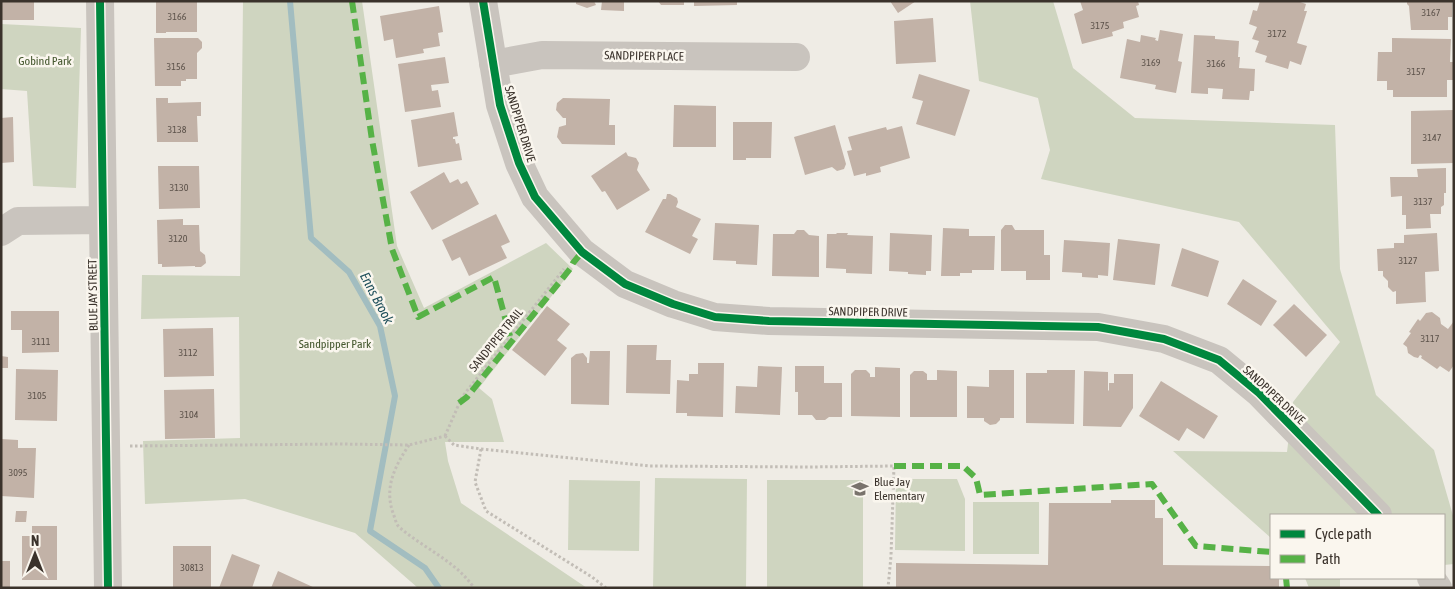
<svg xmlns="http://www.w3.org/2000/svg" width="1455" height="589" font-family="'Asap Condensed',sans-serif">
  <rect width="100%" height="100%" fill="#efece5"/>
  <path fill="#cfd5c0" d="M243 1H362L397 246 424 308 546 243 573 269 479 388 492 399 504 442H445L448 461 461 503 587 588H418L355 533 245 499 145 504 143 441 240 438 239 317 141 319 142 275 240 276Z
    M970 1H1053L1073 68 1135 118 1335 125 1340 269 1376 395 1434 450 1454 519V564L1444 565V515H1271V538L1173 451 1287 452 1293 402 1340 342 1239 222 1041 179 1050 150 1038 98 979 81Z
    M1 24 81 28 76 188 33 186 27 91 1 89Z
    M655 478 747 479 746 588H653Z
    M896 479H957L965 499V551L895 550Z
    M569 480 640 481 639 551 568 550Z
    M767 480H863V588H767Z
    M973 502H1039V554H973Z
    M1305 578H1340V588H1309Z"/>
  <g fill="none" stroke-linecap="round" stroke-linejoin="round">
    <path stroke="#a2bdc0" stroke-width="6" d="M290 1 311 238 349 272 380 326 395 396 370 531 425 568 439 588"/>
  </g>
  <path fill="#c2b2a7" d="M1 1H34V20H1Z
    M156 1H197V32H166V33H156Z
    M576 1H594L596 5 587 8 576 4Z
    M602 1H624V11L601 10Z
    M658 1H684V5H661Z
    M694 1H737V5L694 6Z
    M890 1H916L898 13Z
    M1080 1H1138L1139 5 1136 6 1139 17 1123 22 1124 28 1112 32 1113 36 1082 44 1074 14 1083 10Z
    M1260 1H1297L1306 4 1304 11H1307L1297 43 1307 46 1301 65 1290 61 1288 69 1265 62 1267 56 1255 52 1259 41 1252 39 1257 27 1249 24 1253 10 1257 11Z
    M1407 1H1452V17H1448V30H1411L1409 6 1407 4Z
    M439 6 443 32 438 33 440 46 423 49 424 53 396 58 393 39 384 41 380 16Z
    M933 18 936 62 896 64 894 21Z
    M1160 30 1183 34 1178 61 1182 62 1176 93 1155 89 1156 85 1120 78 1127 39 1140 42 1141 35 1156 38 1155 40 1158 41Z
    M1194 35 1215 36V39L1239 41 1238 57H1240L1239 68 1255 69 1254 91H1250L1249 100 1222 99 1223 89 1208 88V94L1191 93Z
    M154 38H198L202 42V48L197 53V79H186V81H181V86H155Z
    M1392 38 1451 39 1450 62H1454V80H1447V97H1393V90H1387V81H1377L1378 52H1392Z
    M445 57 449 83 431 85 432 91 438 90 441 107 405 112 398 64Z
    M919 74 970 90 955 136 916 124 923 101 912 98Z
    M156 98H168V103L201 102V116H197L198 142H157Z
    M563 98 610 99 609 125H615V145L562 144 557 137 559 127 566 125V118H563L556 110 557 103Z
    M674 105 716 106V147H673Z
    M1454 110V163L1411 164V111Z
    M454 112 458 136 453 137V139H455L456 144 459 143 462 160 418 167 411 120Z
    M13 117 14 162 1 163V118Z
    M733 122H772L771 158H746V160H733Z
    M835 125 846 164 844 169 837 171 832 167 805 175 794 137Z
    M902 126 910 158 880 167 881 172 866 176V173L854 176 847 151 852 150 848 137 886 127 887 130Z
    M626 152 628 156 636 158 639 163 637 170 650 190 617 210 605 191 602 192 591 176Z
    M158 166H199L200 208 159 209Z
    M1446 168V193H1444V205L1441 207V214H1430L1431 228 1406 229V215H1402V196L1391 197 1390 177H1418L1417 169Z
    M444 172 450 183 458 179 461 184 467 181 479 204 432 230 410 192Z
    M667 194H670L677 198 678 202 676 207 701 219 692 236 698 239 690 254 645 232 663 199H666Z
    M496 214 510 242 501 246 507 258 469 276 460 257 452 261 442 240Z
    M183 219V225H199L200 251 205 255 206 263 201 267H195V266L162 267V264H158L157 220Z
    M715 223 759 225 757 265 736 264V261L713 260Z
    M1005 225H1012L1015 230H1044V255H1050V280H1026V271H1001V230Z
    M943 228 969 229V236H995L994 270H972V273H960V276H941Z
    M797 230H804L809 235 819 236V277L772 276 773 234H794Z
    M837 233H848L847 235 873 236 872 274 846 273V269L826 268 827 234H836Z
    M890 233 932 235 931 271H926V275L908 274V272L889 271Z
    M1437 233 1439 271 1425 272 1426 302 1396 304V291L1393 292 1388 287V281L1383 276V271H1378L1377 249 1394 248V243H1404V235Z
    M1118 239 1160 244 1155 285 1113 280Z
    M1064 240 1110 243 1108 276 1098 275V278L1082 277V273L1062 272Z
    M1182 248 1219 261 1208 297 1171 286Z
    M1243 279 1277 301 1261 326 1227 304Z
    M1294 304 1327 335 1306 357 1273 325Z
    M547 306 570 324 557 340 567 348 545 376 512 350Z
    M11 311H59V352L22 353V330H11Z
    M1432 312 1440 318 1441 324 1448 329 1454 321V365L1449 372 1440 366 1437 369 1421 358 1422 356 1420 355 1418 358 1414 357 1408 353 1407 347 1403 344 1411 333 1409 332 1418 319 1420 321 1426 313Z
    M213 328 214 376 164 377 163 329Z
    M627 345H657L656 360H671L670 394 626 393Z
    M590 351H610L609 405 571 404V358L576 354 583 353 587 358V363H589Z
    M1 356 8 357V368H1Z
    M698 363H724L723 417 687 416V413H676L677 380 689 381V374H698Z
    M758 366 782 367 780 415 735 413 736 386 757 387Z
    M795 366H824V383H842V417H829L825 420H816L812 415H798V392H795Z
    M875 367 900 368V417L851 416V374L855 370H866L870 374V377H875Z
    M16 369 58 370 57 421 15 420Z
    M937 370 957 371V417H910V375L914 371H923L927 374V380H937Z
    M989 370H1014V418H1000V420L996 424 990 425 984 421V418H967V386L989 387Z
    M1047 370H1075L1074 424 1026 423V373H1047Z
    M1084 371 1108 372V390L1109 391V383H1114V374H1133V408L1121 427 1083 426Z
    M1161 381 1218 416 1204 439 1187 428 1179 441 1139 416Z
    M214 389 215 438 165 439 164 390Z
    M1 439 18 440V448H36L34 498 1 496Z
    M1111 500H1155V518H1163V565L1271 566V578H1279V588H896V563L1048 565 1049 503H1111Z
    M16 511H27L26 522H15Z
    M32 526H57V580H22V536H32Z
    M173 546H211V588H173Z
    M232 554 260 565 252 588H219Z
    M1 561H10V588H1Z
    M278 571 315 588H271Z"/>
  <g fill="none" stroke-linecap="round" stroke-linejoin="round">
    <path stroke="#c2bdb6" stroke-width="3" stroke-dasharray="2.5 2.5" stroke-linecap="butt" d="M445 436 454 445 481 449 650 466 809 467 894 466 891 556 888 588
      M445 436 462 397 564 269
      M409 445C395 466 384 487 393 513 395 518 396 524 399 527 423 548 456 561 474 588
      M130 446 341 444 409 445 445 436
      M481 449 475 482 486 511 592 577 606 588"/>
    <path stroke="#c9c4be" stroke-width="28" d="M100 1 108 588
      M483 1 500 105 519 163 535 197 582 252 625 284 673 304 715 317 769 321 1098 327 1164 339 1219 360 1259 393 1378 515
      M493 64 542 55 796 57
      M1 232 18 221 103 220
      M1431 578 1438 588"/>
    <path stroke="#56b246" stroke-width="6" stroke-dasharray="12 6" stroke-linecap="butt" d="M352 1 372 140 392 249 418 317 494 277 510 336
      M459 403 467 397 570 269 573 263 582 252
      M894 466H963L976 478 980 495 1152 484 1196 546 1271 552
      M1286 578 1287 588"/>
    <g stroke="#faf6ee" stroke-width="11">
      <path id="cycleway" d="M100 1 108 588
        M483 1 500 105 519 163 535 197 582 252 625 284 673 304 715 317 769 321 1098 327 1164 339 1219 360 1259 393 1378 515"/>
    </g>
    <use href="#cycleway" stroke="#00873e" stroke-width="8"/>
  </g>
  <defs>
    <g id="school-bare" transform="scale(1.35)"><path d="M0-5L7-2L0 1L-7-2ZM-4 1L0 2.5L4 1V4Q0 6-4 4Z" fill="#79736c" stroke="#faf6ee" stroke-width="2.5" paint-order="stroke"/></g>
  </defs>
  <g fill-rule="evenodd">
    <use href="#school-bare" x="860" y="489"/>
  </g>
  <g text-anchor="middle" stroke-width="5" stroke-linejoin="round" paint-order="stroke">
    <g font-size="10" fill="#5c524a">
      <text x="1431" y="16">3167</text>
      <text x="177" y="20">3166</text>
      <text x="1100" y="29">3175</text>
      <text x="1277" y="37">3172</text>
      <text x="1151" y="66">3169</text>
      <text x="1216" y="67">3166</text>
      <text x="176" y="70">3156</text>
      <text x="1416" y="75">3157</text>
      <text x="177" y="133">3138</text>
      <text x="1432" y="141">3147</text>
      <text x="179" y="191">3130</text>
      <text x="1423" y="205">3137</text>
      <text x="178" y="242">3120</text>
      <text x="1408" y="264">3127</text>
      <text x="1430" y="342">3117</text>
      <text x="41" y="345">3111</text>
      <text x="188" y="356">3112</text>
      <text x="37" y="399">3105</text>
      <text x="189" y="418">3104</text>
      <text x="18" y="476">3095</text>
      <text x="192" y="571">30813</text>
    </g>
    <g font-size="12" fill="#3a322b" stroke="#faf6ee">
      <text transform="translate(644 56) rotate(1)" y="4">SANDPIPER PLACE</text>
      <text transform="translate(520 124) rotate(73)" y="4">SANDPIPER DRIVE</text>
      <text transform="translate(93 295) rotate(-91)" y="4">BLUE JAY STREET</text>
      <text transform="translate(868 312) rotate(1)" y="4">SANDPIPER DRIVE</text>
      <text transform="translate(496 340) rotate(-51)" y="4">SANDPIPER TRAIL</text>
      <text transform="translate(1274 395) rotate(43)" y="4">SANDPIPER DRIVE</text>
    </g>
    <g font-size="12" fill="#45582f" stroke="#faf6ee">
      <text x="45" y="65">Gobind Park</text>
      <text x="335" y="348">Sandpipper Park</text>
    </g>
    <g font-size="12" fill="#3a322b" stroke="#faf6ee" text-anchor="start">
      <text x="874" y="486">Blue Jay<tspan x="874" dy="14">Elementary</tspan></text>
    </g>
    <g font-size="14" font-style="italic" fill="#21515c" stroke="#faf6ee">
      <text transform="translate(377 298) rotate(62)" y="5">Enns Brook</text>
    </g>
  </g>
  <rect width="1455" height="589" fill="none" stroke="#3a322b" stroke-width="5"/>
  <rect x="1270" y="514" width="175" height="65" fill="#faf6ee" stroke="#ada8a0"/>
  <rect x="1280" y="530" width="25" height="8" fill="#00873e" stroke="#ada8a0"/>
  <text x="1315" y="539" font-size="15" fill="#3a322b">Cycle path</text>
  <rect x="1280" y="555" width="25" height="8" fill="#56b246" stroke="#ada8a0"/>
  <text x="1315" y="564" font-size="15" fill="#3a322b">Path</text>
  <g transform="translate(35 554)" stroke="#faf6ee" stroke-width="4" paint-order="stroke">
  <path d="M0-4L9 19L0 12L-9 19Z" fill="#3a322b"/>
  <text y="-8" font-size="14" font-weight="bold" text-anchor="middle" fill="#3a322b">N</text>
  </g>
</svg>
